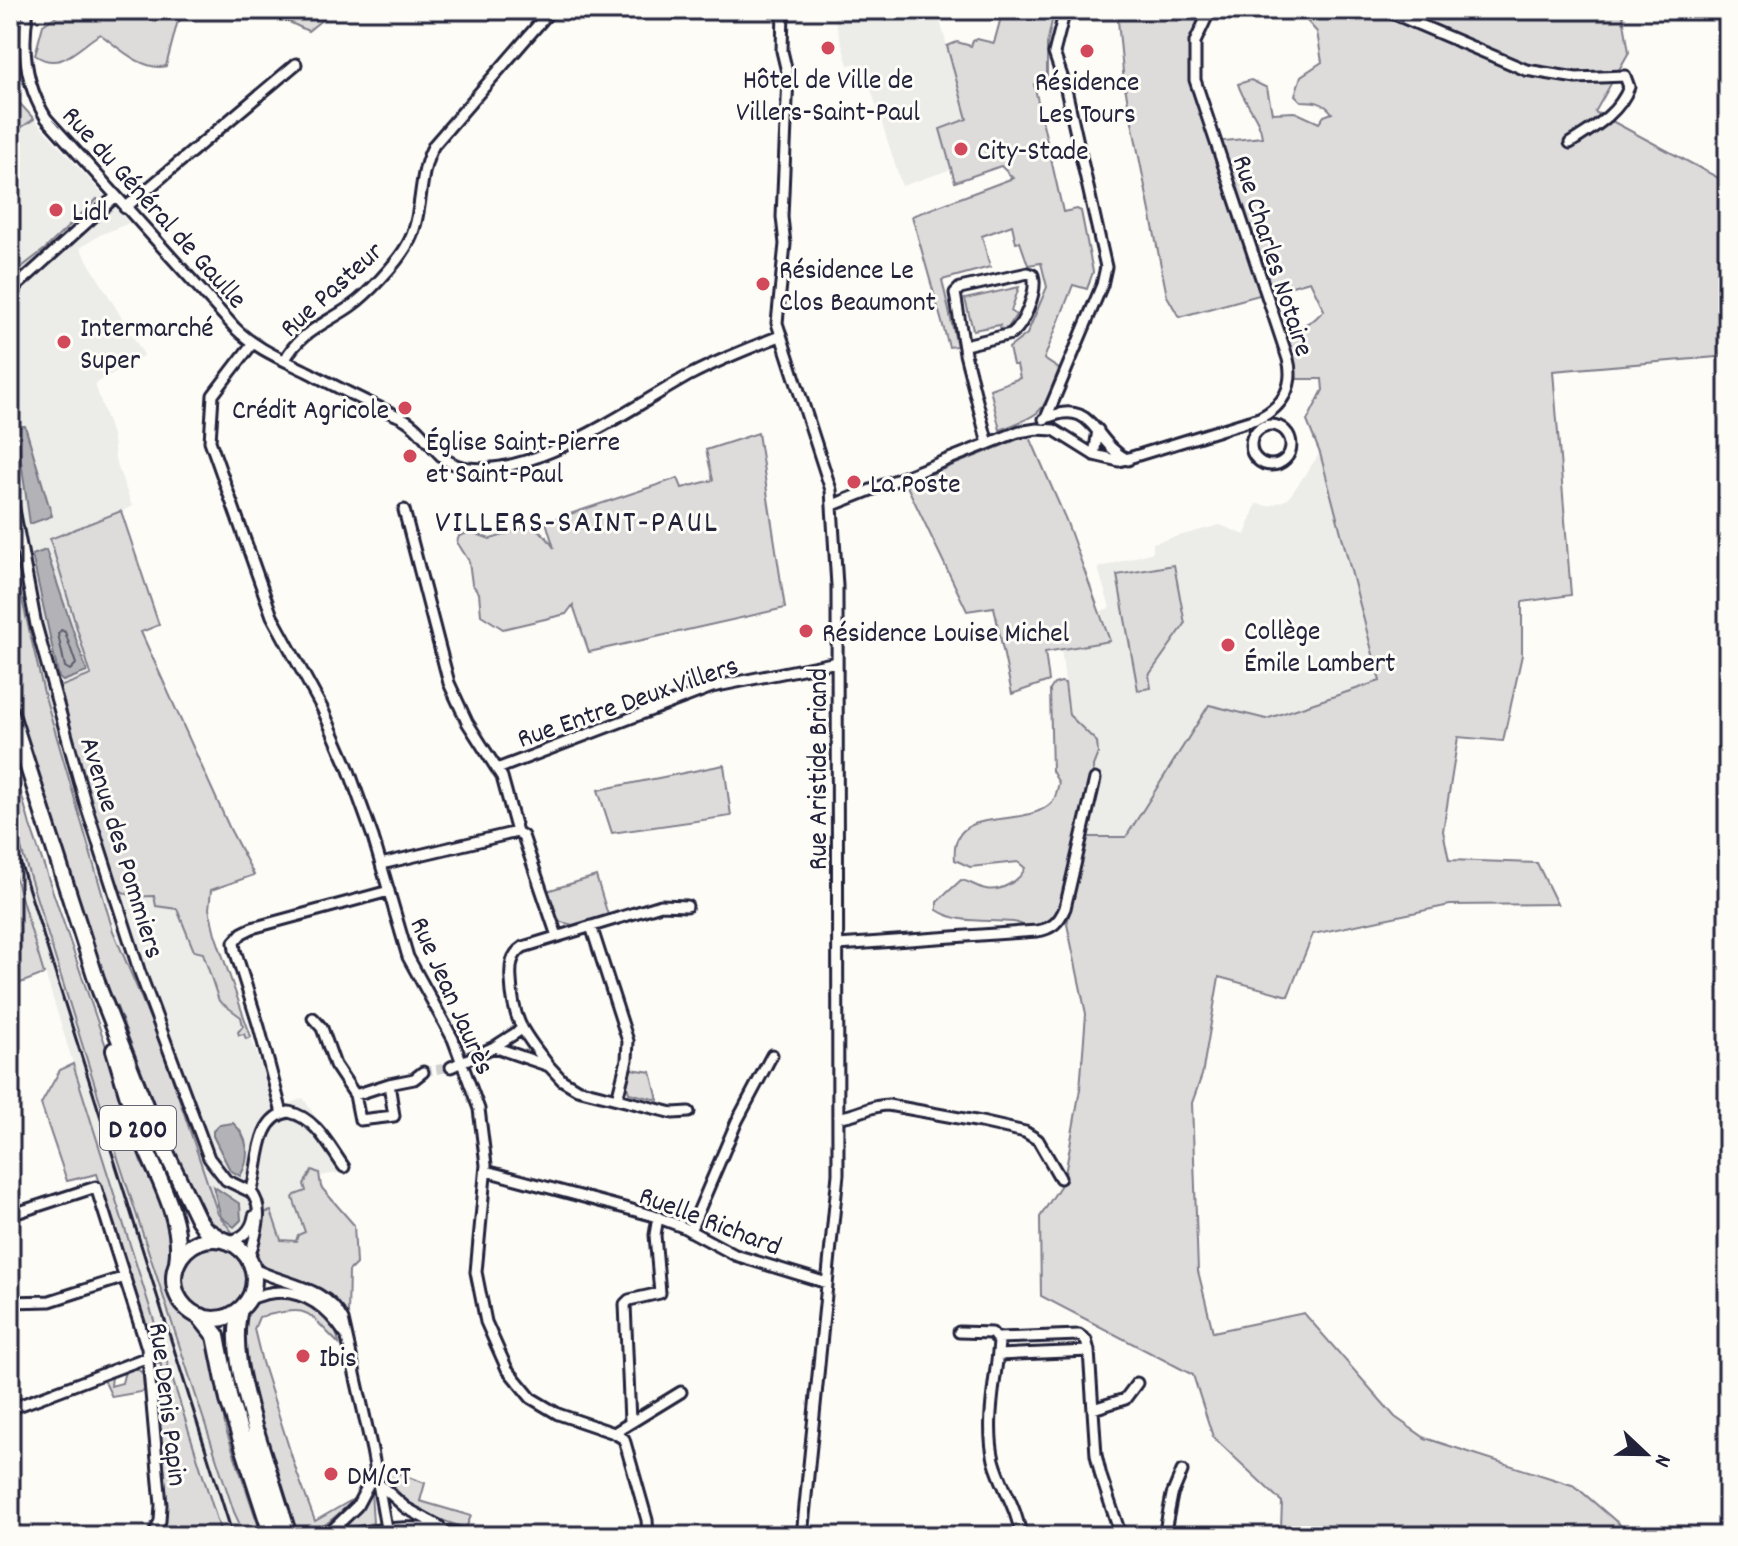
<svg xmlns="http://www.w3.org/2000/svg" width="1738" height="1546" font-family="Dekko,sans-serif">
  <rect width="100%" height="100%" fill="#fdfcf7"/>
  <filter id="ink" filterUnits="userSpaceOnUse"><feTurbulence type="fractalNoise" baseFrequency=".0125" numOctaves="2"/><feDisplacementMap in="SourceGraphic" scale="16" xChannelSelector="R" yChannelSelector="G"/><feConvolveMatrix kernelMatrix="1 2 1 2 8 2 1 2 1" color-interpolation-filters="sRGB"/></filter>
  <g filter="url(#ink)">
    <path fill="#ecece9" d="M832 10H937L967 119 940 129 952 169 902 186 868 80 862 81 858 63 848 65Z
      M14 97 129 223 100 235 80 248 144 355 95 384 113 438 115 459 132 506 121 512 159 625 141 632 230 829 254 875 211 890 209 909 215 934 276 1109 303 1098 351 1171 319 1176V1173L306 1191 295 1195 305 1232 293 1242 281 1240 253 1245 233 1233 218 1214 160 1042 124 955 67 776 23 620 10 539V135Z
      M1320 453 1381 681 1266 719 1209 705 1126 838 1067 836 1077 780 1061 649 1110 640 1101 611 1110 608 1098 568 1153 552V543L1220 525 1245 535 1256 504 1269 506 1288 499Z
      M10 813 113 1143 241 1536H222L173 1386 10 860Z"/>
    <path fill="#dddcdb" stroke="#807f8b" stroke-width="2" d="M10 10H20L14 39 18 86 14 97 34 119 10 135Z
      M65 10H188L177 24 166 66C143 72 118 47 100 34 78 47 61 73 35 55L43 25Z
      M264 10H334L308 31Z
      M1003 10H1046L1054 12 1047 44V81L1034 84 1063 212 1077 209 1081 211 1093 272 1087 289 1073 285 1044 359 1059 369C1041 415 1046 412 1000 430L990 389 1020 378 1017 365H1013L1009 348 1027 334 1047 287 1041 263 1028 265 1020 242 1016 243 1012 225 982 236 990 267 942 280 957 346 949 347 912 216 1013 178 1001 166 955 182 940 129 967 119 947 46 957 42 971 46 973 41 977 39 994 43Z
      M1117 10H1210L1193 60 1215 142 1262 137C1260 117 1244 104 1238 84L1251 80 1267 88 1272 113 1295 112 1319 123 1324 116 1332 113C1324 102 1315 101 1301 101L1295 95 1301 76 1322 62 1317 32 1297 10H1622L1629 52 1595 112 1728 183V356L1553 371 1571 595 1522 602V655L1503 741 1458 737 1443 831 1449 860 1537 863 1557 904 1450 905 1313 934 1288 996 1219 977 1202 1075 1192 1103 1198 1271 1213 1332 1304 1313 1395 1417 1425 1438 1575 1486 1633 1536H1293L1281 1528 1282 1502 1213 1437 1193 1375 1041 1296 1040 1217 1064 1180 1080 1089 1086 1014 1067 924 1087 837H1126L1209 705 1266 719 1380 681 1320 453 1307 421 1323 390 1322 379H1297L1287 334 1315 319 1324 310 1310 281 1179 317 1167 296 1124 82Z
      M97 199 101 203 10 289V276L45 249Z
      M1019 287 1011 311 1016 315 1006 331 1001 332 1000 325 973 330 965 299Z
      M758 433 785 608 589 652 573 605 566 614 503 629 481 615 479 593 472 584 469 561 457 542 459 536 471 532 490 539C521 532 533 513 554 548L546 522 678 478 682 488 713 480 706 450Z
      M1029 435 1066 520 1110 641 1045 652 1049 681 1012 694 994 607 967 611 906 484Z
      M121 511 159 625 141 632 230 829 254 875 211 890 209 909 215 934 251 1037 246 1039 244 1034 239 1035 238 1032 243 1026 241 1017 219 1001 203 953 194 951 177 909 156 906 154 896C140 897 128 898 118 888L57 688 91 675 50 539Z
      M10 528 16 574 44 693 113 931 160 1042 218 1214 233 1233 220 1231 209 1225 182 1177 117 1007 110 997 79 912 10 691Z
      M1174 565 1185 624 1149 675 1151 688 1138 690 1117 575Z
      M1061 682 1065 683 1069 715 1097 742 1098 753 1093 766V791L1063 914 1037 931C1029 928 1021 923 1013 922 987 919 960 925 937 910V902L961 880C969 881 978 888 986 889 1000 892 1020 881 1025 868L1018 862 970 867 955 860C949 800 1025 833 1053 801 1056 797 1057 789 1059 783L1052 771 1050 690 1054 684Z
      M10 753 30 825 122 1093 141 1162 170 1217 175 1246 165 1277 167 1292 180 1314 209 1336 226 1430 262 1536H245L234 1512 113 1143 10 813Z
      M724 765 731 816 612 833 598 790Z
      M10 860 44 974 10 987Z
      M596 876 608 915 573 925 561 922 555 915 547 891Z
      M73 1064 222 1536H160L167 1514 155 1380 161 1378V1364H153L150 1338 97 1174 67 1181 41 1104 60 1070Z
      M631 1069 651 1072 658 1100 629 1093 627 1086Z
      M312 1170 319 1173 321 1187 354 1225 356 1264 349 1271 348 1316C342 1307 337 1300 327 1294 308 1282 262 1277 258 1256 255 1242 261 1227 264 1213L271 1211 281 1240 296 1241 298 1235 305 1232 293 1198 295 1195 306 1191 304 1184Z
      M183 1279a31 31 0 1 1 62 0a31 31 0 1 1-62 0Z
      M281 1294C307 1300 335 1314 339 1344 302 1307 311 1306 259 1317L254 1329 262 1362 297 1473 315 1521 357 1497C338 1514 323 1532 297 1536L246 1381 241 1325 255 1303 265 1296Z
      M134 1368C146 1372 146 1380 146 1391L112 1397 104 1380 112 1376 111 1386 122 1383 125 1371Z
      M384 1468 425 1483 420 1501 471 1516 466 1528C432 1518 396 1505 384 1468Z
      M371 1491 373 1523 339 1530 361 1507Z"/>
    <path fill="#b2b2b7" stroke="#787885" stroke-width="2" d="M16 426H25L52 516 30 524Z
      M46 550 87 672 63 681 59 678 32 555Z
      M233 1123C249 1137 251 1158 240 1176L230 1170 213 1136V1131L219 1125Z
      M213 1186 240 1204 241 1220 234 1227 221 1217Z"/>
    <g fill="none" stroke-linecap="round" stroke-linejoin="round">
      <path stroke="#5c5c6d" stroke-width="2" d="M61 630 65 632 76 664 70 670 65 667 58 634Z"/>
      <path stroke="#d1d0d1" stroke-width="9" stroke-dasharray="9 4.5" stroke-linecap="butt" d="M423 1072 451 1067"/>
      <g stroke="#22223b" stroke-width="15">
        <path id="minor" d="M28 10C21 48 26 85 46 118L235 328C256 349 282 359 308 372 337 387 365 402 396 415 424 426 432 456 456 465 522 487 633 406 690 375 719 360 749 348 780 336
          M783 10 782 51 788 76 782 217 785 244 777 323 831 490 837 586 838 1174 802 1536
          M1385 10 1526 70 1576 78 1625 76 1629 87C1619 114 1593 128 1570 143
          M125 208 296 64
          M10 292 115 197
          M252 344 213 395 210 441 272 616 322 708 347 765 373 837 408 957 453 1039 479 1109 486 1165 476 1272 486 1322 507 1369 531 1398 558 1414 614 1433 624 1439 647 1520 648 1536
          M965 345 1011 334C1024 326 1038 290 1033 275L1028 273 960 288 955 293 965 354 988 444
          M285 360C299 332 327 323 351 306 367 295 396 264 406 247 425 217 416 176 434 145L551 10
          M1046 418 1102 285 1106 267 1065 85 1054 53 1065 10
          M1044 419C1095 396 1092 442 1128 460
          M1251 445a20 20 0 1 1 40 0a20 20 0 1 1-40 0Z
          M1018 432 1037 429 1054 430 1094 455 1119 461 1259 418C1283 407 1295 385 1288 359L1195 80V42L1210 10
          M1094 455 1098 430
          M10 488 36 625 85 802 139 970 209 1158 226 1180 251 1192
          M833 505 1020 431
          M404 510 449 683 467 722 502 777 517 832 523 836 557 936
          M497 769 712 687 837 662
          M381 864 517 832
          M591 926 628 1041 627 1060 617 1099
          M838 945 1037 931C1052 929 1059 922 1065 908L1095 779
          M313 1018 322 1028 335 1065 355 1095 360 1120 394 1116 389 1084 355 1095
          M494 1047 522 1029
          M549 1066C524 1033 513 1023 511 980 510 966 511 955 523 947L661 905 687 906
          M451 1067 494 1047 549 1066 562 1080 577 1089 673 1113 689 1112
          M389 1084 414 1079 423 1072
          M282 1113 259 1027 235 950 234 942 242 933 252 928 389 891
          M839 1117C857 1116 870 1105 888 1105L981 1122 1025 1132 1038 1140 1060 1178
          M486 1171 651 1215 683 1227 735 1255 827 1283
          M10 1215 96 1187 147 1348 161 1505 160 1521 153 1536
          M690 1231 737 1121 772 1055
          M228 1241C242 1239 252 1230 254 1216
          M249 1260C253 1239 267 1211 251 1192 260 1169 254 1117 289 1112 316 1118 329 1146 344 1167
          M252 1268C284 1285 325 1285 343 1320L372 1450 386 1528
          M248 1300C289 1281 321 1298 345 1334
          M10 1302 50 1301 125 1277
          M959 1332 992 1333 999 1342C996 1380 985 1421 994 1460 1001 1486 1017 1508 1021 1536
          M1089 1351 1096 1455 1101 1476 1121 1536
          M998 1355 1089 1351 1086 1340 1079 1335 998 1338
          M10 1409 148 1357
          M1093 1409 1125 1399 1137 1383
          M630 1422 625 1304 629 1300 660 1293 655 1235 658 1217
          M614 1433 681 1392
          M378 1483 406 1508 439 1526
          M326 1536 357 1506 376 1470
          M342 1536C386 1527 426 1523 469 1536
          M1164 1536 1172 1495 1182 1471"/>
      </g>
      <g stroke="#22223b" stroke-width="20">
        <path id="primary" d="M10 711 100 991 152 1123 198 1219 205 1229 221 1239
          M114 1050C123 1079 131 1110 142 1139 157 1177 184 1220 177 1262
          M174 1279a40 40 0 1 1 80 0a40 40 0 1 1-80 0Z
          M240 1309C230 1350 246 1394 256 1434"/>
      </g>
      <g stroke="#22223b" stroke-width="22">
        <path id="trunk" d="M201 1317 216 1336 229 1400 273 1536
          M256 1434 288 1536"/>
      </g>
      <use href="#minor" stroke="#fdfcf7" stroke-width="9"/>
      <use href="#primary" stroke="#fdfcf7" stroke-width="14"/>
      <use href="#trunk" stroke="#fdfcf7" stroke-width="16"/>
      <path stroke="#22223b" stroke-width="3" d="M10 830 233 1536"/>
    </g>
  </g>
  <g fill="#d1495b" stroke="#fdfcf7" stroke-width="3">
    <circle cx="828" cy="48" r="8"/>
    <circle cx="1087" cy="51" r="8"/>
    <circle cx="961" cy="149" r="8"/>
    <circle cx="56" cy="210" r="8"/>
    <circle cx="763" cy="284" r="8"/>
    <circle cx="64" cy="342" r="8"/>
    <circle cx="405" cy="408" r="8"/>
    <circle cx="410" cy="456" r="8"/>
    <circle cx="854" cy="482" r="8"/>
    <circle cx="806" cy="631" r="8"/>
    <circle cx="1228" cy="645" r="8"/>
    <circle cx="303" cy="1356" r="8"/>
    <circle cx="331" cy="1474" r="8"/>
  </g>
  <g text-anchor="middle" stroke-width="6" stroke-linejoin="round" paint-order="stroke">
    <rect fill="#fdfcf7" stroke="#646373" stroke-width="2" x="100" y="1106" width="76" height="44" rx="6"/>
    <g font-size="26" font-weight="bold" fill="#22223b">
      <text x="138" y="1137">D 200</text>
    </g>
    <g font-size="28" fill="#22223b" stroke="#fdfcf7" text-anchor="start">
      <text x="828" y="88" text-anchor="middle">Hôtel de Ville de<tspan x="828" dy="32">Villers-Saint-Paul</tspan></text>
      <text x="1087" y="90" text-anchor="middle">Résidence<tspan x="1087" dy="32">Les Tours</tspan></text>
      <text x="977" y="159">City-Stade</text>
      <text x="72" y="220">Lidl</text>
      <text x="779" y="278">Résidence Le<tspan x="779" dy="32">Clos Beaumont</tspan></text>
      <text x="80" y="336">Intermarché<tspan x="80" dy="32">Super</tspan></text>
      <text x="389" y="418" text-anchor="end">Crédit Agricole</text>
      <text x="426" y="450">Église Saint-Pierre<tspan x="426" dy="32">et Saint-Paul</tspan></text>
      <text x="870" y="492">La Poste</text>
      <text x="1244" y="639">Collège<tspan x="1244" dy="32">Émile Lambert</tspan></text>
      <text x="822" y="641">Résidence Louise Michel</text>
      <text x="319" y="1366">Ibis</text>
      <text x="347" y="1484">DM/CT</text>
    </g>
    <g font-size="28" fill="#22223b" stroke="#fdfcf7">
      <text transform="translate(156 206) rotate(48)" y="10">Rue du Général de Gaulle</text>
      <text transform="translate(1275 255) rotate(72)" y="10">Rue Charles Notaire</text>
      <text transform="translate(330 288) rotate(-42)" y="10">Rue Pasteur</text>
      <text transform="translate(627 700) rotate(-19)" y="10">Rue Entre Deux Villers</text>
      <text transform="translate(816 769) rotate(-90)" y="10">Rue Aristide Briand</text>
      <text transform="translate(124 847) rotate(73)" y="10">Avenue des Pommiers</text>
      <text transform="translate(454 995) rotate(66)" y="10">Rue Jean Jaurès</text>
      <text transform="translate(711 1219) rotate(21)" y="10">Ruelle Richard</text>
      <text transform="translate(170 1404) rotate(83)" y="10">Rue Denis Papin</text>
    </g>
    <g font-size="32" letter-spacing="2" fill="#22223b" stroke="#fdfcf7">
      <text x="577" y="531">VILLERS-SAINT-PAUL</text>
    </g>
  </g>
  <rect width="1738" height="1546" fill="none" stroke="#fdfcf7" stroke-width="40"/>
  <rect x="20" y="20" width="1698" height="1506" fill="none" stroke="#22223b" stroke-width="3" filter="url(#ink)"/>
  <g transform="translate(1646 1454) rotate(112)" stroke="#fdfcf7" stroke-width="6" paint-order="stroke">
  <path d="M0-6L14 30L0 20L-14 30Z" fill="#22223b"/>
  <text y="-12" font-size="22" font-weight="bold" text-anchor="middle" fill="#22223b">N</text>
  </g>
</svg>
